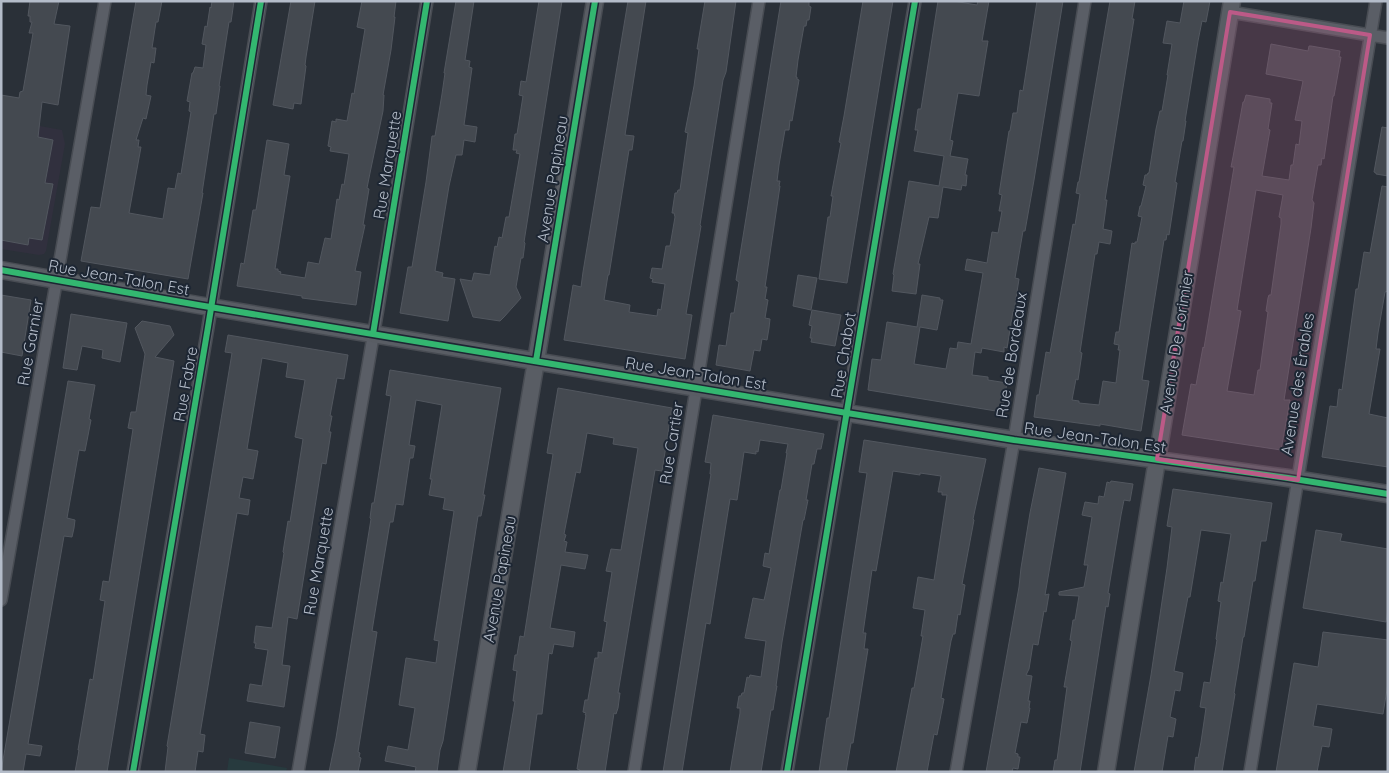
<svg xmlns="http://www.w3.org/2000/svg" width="1389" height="773" font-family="Quicksand,sans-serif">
  <rect width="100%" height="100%" fill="#2a3038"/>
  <path fill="#31303e" d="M1 119 62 130 65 144 46 251 44 254 39 255 1 249Z"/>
  <path fill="#273a3e" d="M229 758 287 768 286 772H227Z"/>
  <path fill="#444950" stroke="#52575f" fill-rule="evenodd" d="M30 1H59L54 24 70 26 58 105 42 102 38 137 53 140 45 183 53 184 42 240 29 238 28 245 1 240V95L19 98 20 92 23 91 33 33H29L32 22H30V16H28Z
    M136 1H162L158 22H156L152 48H156L154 63 151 62 147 85 146 95 151 96 146 119 143 118 136 140H139L138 147H141L129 213 163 219 168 188 175 189 178 173 181 174 191 112 189 111 190 102 187 101 192 73H193L195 67 203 68 206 45 202 44 205 26 207 27 210 7 211 8 212 1H234L231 22H229L219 86H220L216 114H214L202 193H203L188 279 81 261 91 207 100 208Z
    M291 1H315L306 57 305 65 306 66 301 104 294 103 293 109 273 105Z
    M362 1H396L394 17H395L391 50 383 95H384L383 111 370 173 367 188 369 189 363 225H365L355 271 361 272 356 305 302 298V296L237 286 241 263 244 264 253 210H256L267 140 289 144 284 175 290 176 275 269H278V271L281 272 280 274 305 278 308 262 319 264 325 238 331 239 337 199 339 200 342 184 344 185 349 154 330 151 331 147 328 146 332 121 336 122V119L347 121 352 93 354 94 365 29 357 27Z
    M456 1H474L465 60 470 61 469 67 472 68 464 125 477 127 475 142 464 140 462 155H456L449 186 435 271 443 273 442 277 455 279 448 321 400 313 408 267H412L426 182 432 136H435L442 94 445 73H444Z
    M539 1H562L524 242 525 243 523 258H521L516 287 521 298 504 317 500 321 473 317 460 279 472 281 474 273 490 275 495 246 497 247 499 237 502 238 506 217H509L520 154 516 153 517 150H513L515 134H517L523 96 519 95 521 81 526 82Z
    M628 1H646L625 135 634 136 632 150H629L609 275H608L604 300 630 305 629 312 657 316 658 309 661 310 665 284 652 282 653 279 650 278 652 268 662 269 666 246H670L675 217 674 213H672L675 193H677L678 190H680L688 133 685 132 694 86 699 49H697L705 1H736L726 72 723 80 705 194 700 225 701 226 686 314 692 315 685 359 564 340 573 285 581 287 583 272Z
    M781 1H809V6L811 7 809 20H807L806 26H804L798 60 796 77H797V79L799 80 792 121 790 120 789 130H785L779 165 777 181H780L779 186H780L765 287H767L765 299 768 300 765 318 770 319 769 328 767 340 762 339 760 351 754 350 750 371 716 365 719 345 726 346 731 313H734L739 282 736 280Z
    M863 1H893L847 283 819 279 828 217H830L833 196H831L841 143 839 142 844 116Z
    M938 1H953L977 5 978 1H989L982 41H988L979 96 958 93 950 140 953 141 950 156 968 159 965 175H967L966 186 962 185 961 190 943 187 938 218 929 217 918 264H920L916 294 892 291 894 275 893 274 909 181 939 186 944 156 914 151 918 130H915L918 109H921Z
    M1037 1H1063L1034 180 1025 231H1023L1015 278 1019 279 1014 311H1013L1007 348 1004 347V352L982 348 981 353 975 352 972 375 988 377V380L1007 383 1002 412 868 390 872 359 881 360 887 322 917 327 922 295 940 298V300H943L937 330 920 327 914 364 946 369 950 348 957 349 958 342 971 344 983 273 965 270 967 259 987 263 992 232 998 233 1002 211H999L1002 195 999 194 1009 131H1010L1013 113H1017L1020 90 1023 91Z
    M1110 1H1135L1132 19H1134L1105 200H1107L1103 229 1112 231 1110 244 1099 242 1097 254H1095L1080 352 1082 353 1078 380 1076 379 1072 400 1079 401V403L1099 405 1103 381 1116 383 1120 350H1118L1119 345 1114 344 1116 332H1119L1132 243 1135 244V242H1137L1142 217 1138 216 1140 206H1141L1146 186 1143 185 1145 175H1147L1148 173H1149L1156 129 1160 111H1162L1168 75H1167L1172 44 1163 43 1167 21 1180 23 1184 1H1210L1206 22 1202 21 1198 41 1185 121H1186L1183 141H1182L1175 182 1177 183 1169 235 1167 234 1166 240H1164L1150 328 1142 380 1149 381 1141 431 1100 424V426L1034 417 1037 395H1039L1046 352 1050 353 1073 224 1075 225 1080 194 1076 193 1078 182H1079Z
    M1271 44 1308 51 1309 46H1311L1340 51 1339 57H1341L1334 96H1333L1324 159 1322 158 1321 165H1318L1312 200 1314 203 1311 228 1284 400H1290L1281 450 1182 435 1191 384 1196 385 1203 347 1204 348 1234 167H1231L1233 157 1243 102H1244L1246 95 1270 99V103H1272L1268 129 1270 130 1262 176 1289 180 1291 165H1293L1296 144 1299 145 1302 121 1295 120 1303 81 1266 74ZM1256 190 1283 195 1279 217 1281 218V224L1271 295H1269L1268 298 1266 311 1268 312 1260 370H1258L1254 395 1227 391 1241 311 1237 310Z
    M1382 127 1388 128V176L1376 174V173L1374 172Z
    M1382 186 1388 187V291L1385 292 1378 333 1376 349H1380L1369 414 1388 418V467L1322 457 1330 406 1337 407 1339 389 1342 390 1356 289H1358L1364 252 1370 253Z
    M798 275 817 278 811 310 793 306Z
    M1 295 31 300 22 356 1 352Z
    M812 310 841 315 835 346 811 342 812 338H810L812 326 809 325Z
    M71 314 127 323 120 362 102 358 103 350 82 346 77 370 63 368Z
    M142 321 170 326 174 335 155 357 174 361 107 772H75L79 750H78L90 679 93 680 105 601 100 600 103 581 109 582 133 429 128 428 131 412H136L145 354 135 328Z
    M228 335 348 355 344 379 337 378 330 416H332L329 432H331L326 464 322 463 297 619 288 617 282 665 290 666 284 707 247 701 250 684 262 686 268 650 255 648 256 643H254L256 626 272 628 284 553 283 552 288 521 290 522 303 439 295 437 305 380 286 377 288 363 262 358 247 449 258 451 253 479 243 477 239 498 250 500 248 515 237 513 200 734 205 735 203 752 198 751 195 772H165L168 747 167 746 232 353 225 352Z
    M390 370 501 388 483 495H485L481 516H478L443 741 440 750 437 772H415L416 767 385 761 388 746 408 750 415 708 399 705 406 658 436 663 439 641 434 640 454 511 443 509 445 498 429 495 432 479H430L442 405 416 400 409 445 415 446 413 458H410L403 505 396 504 393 522H390L377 600 372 631 377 632 358 752 360 753 359 757 361 758 358 772H329L336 738 366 550 371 519 370 518 372 503H374L391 396 386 395Z
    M68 381 95 385 89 419 91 420 85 451 79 450 67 518 75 520 74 528 72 537 64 536 28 744 42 746 40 756 26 754 23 772H1Z
    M558 388 672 408 662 471 655 470 618 693H620L618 708 616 714 614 713 605 772H580V770L577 769 586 715H585L586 713 583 712 585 700H588V699L595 658H598V652L602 653 607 622 604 621 612 572 606 571 611 549 621 550 638 448 613 444 614 438 587 433 580 473 576 472 564 534 566 535 564 541 567 542 565 552 588 555 585 569 561 565 550 628 575 632 573 647 554 644 552 654 549 653 542 714H537L529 772H503L515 701H513L517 671 513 670 515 655H517L520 636 524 637 548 484 553 454 547 453Z
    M713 415 824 434 821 449H817L814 464H812L806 500H808L804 520H803L782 642 776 686H777L775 697 773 710H771L761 772H730L740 713V708H737L739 696H741L742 693H744L747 677 749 678 750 675 761 677 766 641 745 638 753 598 764 600 765 596 771 568 763 566 765 553 769 554 780 490H781L787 453H786L788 444 760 440 758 452 756 451V454L744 452 737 500 730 499 710 624 706 623 682 772H663L711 474H710L711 463 705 462Z
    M864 440 986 459 973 519 974 520 962 584 965 585 960 615 958 614 955 634H953L951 641 941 698 944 699 937 735 934 734 927 772H896L912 688H914L923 636H921L925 610 913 608 918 577 934 580 947 495H942V492H938L941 476 920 473V475L893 471 876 571 872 570 863 633H866L864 649H868L853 743H851L846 772H819L827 718H829L832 699 867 473 859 472Z
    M1039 468 1066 473 1045 595 1049 594 1046 612 1044 611 1038 645 1033 644 1029 669 1026 675 1032 676 1028 701H1030L1029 708H1030L1027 723 1021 722 1015 753 1018 754V757H1020L1018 769 1013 768 1012 772H986L1019 587 1021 568 1030 513Z
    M1111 481 1133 484 1130 501 1124 500 1121 515 1108 593 1110 594 1108 607 1106 606 1080 772H1053L1055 760H1057L1067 687H1064L1072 641 1070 640 1073 620H1075L1079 596 1059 595V592L1084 587 1088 565H1084L1092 517 1082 515 1085 502 1098 504 1099 496 1104 497 1107 482 1110 483Z
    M1173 489 1272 503 1266 541H1261L1255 581H1253L1244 637H1243L1238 669 1234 693 1235 694 1222 772H1194L1196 757 1198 758 1201 742 1206 708 1200 707 1204 682 1210 683 1217 640 1216 639 1221 602 1218 601 1221 582 1223 583 1231 534 1201 530 1190 597H1188L1174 671 1183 673 1180 691 1175 690 1170 717 1176 719 1173 737 1168 736 1162 772H1134L1151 675 1167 568 1172 527 1167 526Z
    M1316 530 1342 534 1340 541 1388 549V609L1386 622 1303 608Z
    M1323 632 1388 640V683L1383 714 1317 704 1313 726 1332 729 1329 747 1322 746 1317 772H1276L1294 663 1318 667Z
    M250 722 280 727 275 758 245 753Z"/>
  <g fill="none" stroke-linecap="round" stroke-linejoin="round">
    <g stroke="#484c53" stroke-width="14">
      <path id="minor" d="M1230 12 1388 38
        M1 600 105 1
        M133 772 208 327 261 1
        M298 772 378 308 427 1
        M634 772 759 1
        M787 772 915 1
        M956 772 1014 440 1085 1
        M1250 772 1376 1"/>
    </g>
    <g stroke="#484c53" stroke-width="19">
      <path id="secondary" d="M1 270 198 305 847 413 1014 440 1288 478 1388 494
        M467 772 536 361 595 1
        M1106 772 1232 1"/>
    </g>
    <use href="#minor" stroke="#5a5e66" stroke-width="11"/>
    <use href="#secondary" stroke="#595d64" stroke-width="16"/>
    <g stroke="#1d2633" stroke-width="9">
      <path id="cycleway" d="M1 270 198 305 847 413 1014 440 1288 478 1388 494
        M373 334 427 1
        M536 361 595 1
        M133 772 208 327 261 1
        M787 772 915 1"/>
    </g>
    <use href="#cycleway" stroke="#33b770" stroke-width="6"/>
  </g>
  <path fill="#bc5a87" fill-opacity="0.2" stroke="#bc5a87" stroke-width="4" stroke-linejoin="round" d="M1230 12 1370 35 1298 480 1157 459Z"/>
  <g text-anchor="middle" stroke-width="4" stroke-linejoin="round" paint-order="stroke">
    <g font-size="16" fill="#b4bcc9" stroke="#1d2633">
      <text transform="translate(387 165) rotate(-81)" y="6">Rue Marquette</text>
      <text transform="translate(552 179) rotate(-81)" y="6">Avenue Papineau</text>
      <text transform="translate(119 277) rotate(10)" y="6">Rue Jean-Talon Est</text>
      <text transform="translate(30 342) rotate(-80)" y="6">Rue Garnier</text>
      <text transform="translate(1176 342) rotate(-81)" y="6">Avenue De Lorimier</text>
      <text transform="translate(843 355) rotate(-81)" y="6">Rue Chabot</text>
      <text transform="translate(1011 355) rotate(-81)" y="6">Rue de Bordeaux</text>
      <text transform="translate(696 373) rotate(9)" y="6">Rue Jean-Talon Est</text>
      <text transform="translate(185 384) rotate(-80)" y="6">Rue Fabre</text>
      <text transform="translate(1297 384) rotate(-81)" y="6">Avenue des Érables</text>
      <text transform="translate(1095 437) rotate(8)" y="6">Rue Jean-Talon Est</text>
      <text transform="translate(671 443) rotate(-81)" y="6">Rue Cartier</text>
      <text transform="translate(318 561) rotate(-80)" y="6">Rue Marquette</text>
      <text transform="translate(499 579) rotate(-80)" y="6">Avenue Papineau</text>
    </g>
  </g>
  <rect width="1389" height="773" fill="none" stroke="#b4bcc9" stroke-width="5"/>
</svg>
